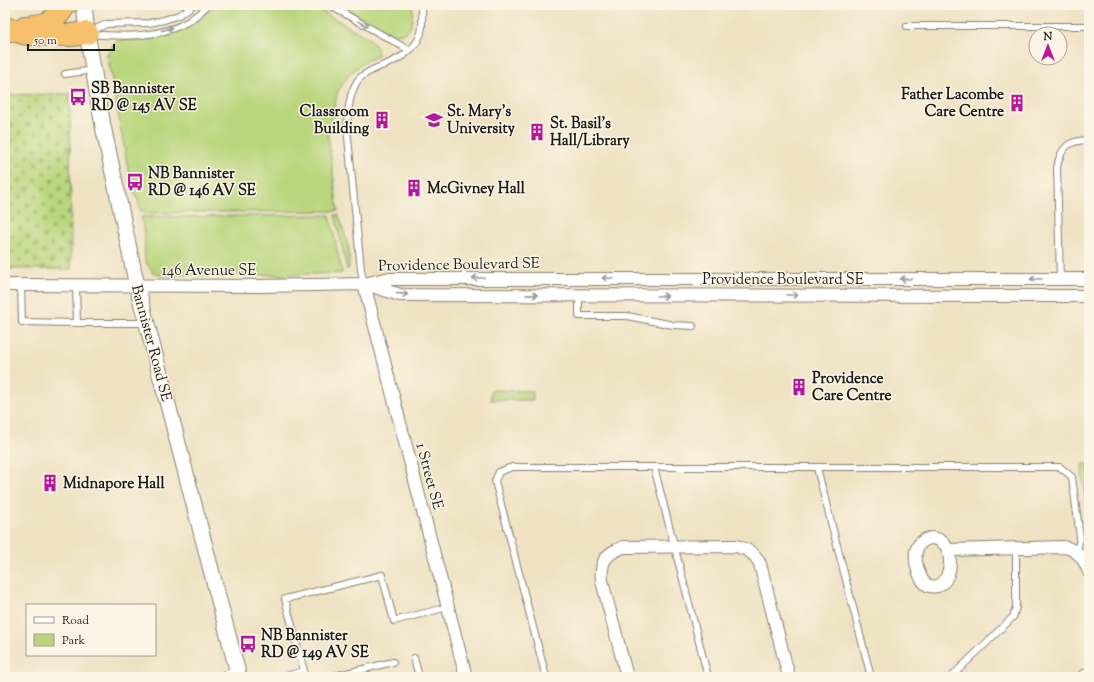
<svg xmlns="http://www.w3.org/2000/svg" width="1094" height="682" font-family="'Sorts Mill Goudy',serif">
  <defs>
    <pattern id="cemetery-stones" width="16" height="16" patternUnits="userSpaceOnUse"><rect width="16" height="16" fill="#b9d67d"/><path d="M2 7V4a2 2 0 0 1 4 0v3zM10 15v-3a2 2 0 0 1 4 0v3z" fill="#9eb76b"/></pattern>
  </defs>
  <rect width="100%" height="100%" fill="#fcf5e5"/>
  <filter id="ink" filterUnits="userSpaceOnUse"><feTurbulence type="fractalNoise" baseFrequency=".025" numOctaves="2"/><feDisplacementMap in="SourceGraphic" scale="8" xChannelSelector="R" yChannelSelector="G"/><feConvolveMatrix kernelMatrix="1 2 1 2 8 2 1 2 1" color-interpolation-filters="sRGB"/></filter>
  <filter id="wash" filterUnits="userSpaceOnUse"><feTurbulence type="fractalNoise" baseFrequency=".012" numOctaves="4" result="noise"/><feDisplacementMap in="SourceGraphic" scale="16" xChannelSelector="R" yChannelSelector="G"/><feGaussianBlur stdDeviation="0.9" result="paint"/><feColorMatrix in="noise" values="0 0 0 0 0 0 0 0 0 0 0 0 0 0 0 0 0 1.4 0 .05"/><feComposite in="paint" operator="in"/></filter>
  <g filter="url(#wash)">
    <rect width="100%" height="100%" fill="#efe2c3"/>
    <path fill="#b9d67d" stroke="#6a794c" d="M216 5H311L370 39 377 48 378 56 366 61 350 73 338 91 331 119 328 135 338 211 141 213 138 200 131 184 135 183 134 178H130L129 174 107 53C114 49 109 43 120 40 149 41 176 37 200 19 206 15 210 9 216 5Z
      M338 5H413C412 23 414 37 390 33Z
      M330 215 342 273 293 275H160L152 273 153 271C141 260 145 253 145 239 144 232 143 224 141 217Z
      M335 215H339L349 249V268L347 270Z
      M491 390 533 391V400H491Z
      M1082 464H1089V524L1082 475Z"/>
    <path fill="url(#cemetery-stones)" stroke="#6a794c" d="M70 94 71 269H5V95Z"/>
  </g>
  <g filter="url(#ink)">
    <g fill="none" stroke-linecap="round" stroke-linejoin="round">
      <g stroke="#867f70" stroke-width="8">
        <path id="service" d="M329 5 409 50
          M907 26H1089
          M90 32 106 24 149 23 164 20 179 15 193 5
          M90 34C122 37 161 38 189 21 196 16 202 11 208 5
          M65 74 93 70
          M1060 279 1057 167C1061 147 1069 140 1089 140
          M364 284 361 270 347 128C348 112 349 93 358 80 363 74 372 70 379 67 396 61 415 52 421 33 423 24 422 14 422 5
          M21 285 22 322 77 323
          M76 286 77 323H147
          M579 296V316H627L673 325 693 326
          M654 467 708 677
          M817 468 871 677
          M414 658 419 677
          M219 677 237 670
          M282 677 304 671 285 599 382 575 394 621 448 607
          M330 677 393 662
          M546 677 495 481 499 472 512 467H1060L1072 477 1080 537 1077 552
          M951 677 1013 617 1016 607V547"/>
      </g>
      <g stroke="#867f70" stroke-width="14">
        <path id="minor" d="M364 284 466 677
          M366 284 400 295 1089 296
          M5 285 260 286 364 284 385 279H1089
          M930 538C958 538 953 583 937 586 924 589 920 577 917 567 914 554 915 542 930 538Z
          M949 550 1064 547C1078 550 1084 558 1089 572
          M627 677 602 581C600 561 606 553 624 547L736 546C747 549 755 553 760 564L789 677
          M1083 677 1089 674"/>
      </g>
      <g stroke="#867f70" stroke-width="17">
        <path id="tertiary" d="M84 5 87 33 103 126 137 286 239 677"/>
      </g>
      <g stroke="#867f70" stroke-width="24">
        <path id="motorway" d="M25 27C45 26 54 23 65 5
          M5 28 27 34 71 35 87 33"/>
      </g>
      <use href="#service" stroke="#fff" stroke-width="6"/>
      <use href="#minor" stroke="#fff" stroke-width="12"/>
      <use href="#tertiary" stroke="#fff" stroke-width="15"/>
      <use href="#motorway" stroke="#f7c06c" stroke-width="22"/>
    </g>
    <defs><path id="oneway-shaft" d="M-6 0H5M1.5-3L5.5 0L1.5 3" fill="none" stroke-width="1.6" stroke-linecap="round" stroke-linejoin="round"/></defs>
    <g stroke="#999">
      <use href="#oneway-shaft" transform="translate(363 24) rotate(29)"/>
      <use href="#oneway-shaft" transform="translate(167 29) rotate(-16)"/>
      <use href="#oneway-shaft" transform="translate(478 278) rotate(180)"/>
      <use href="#oneway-shaft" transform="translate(608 278) rotate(180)"/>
      <use href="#oneway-shaft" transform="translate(906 279) rotate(180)"/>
      <use href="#oneway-shaft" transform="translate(1036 279) rotate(180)"/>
      <use href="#oneway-shaft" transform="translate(402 294) rotate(6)"/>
      <use href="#oneway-shaft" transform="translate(532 295) rotate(1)"/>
      <use href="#oneway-shaft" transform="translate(792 295)"/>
      <use href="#oneway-shaft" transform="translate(662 296)"/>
    </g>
  </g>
  <defs>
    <g id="bus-bare" transform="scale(1.38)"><path d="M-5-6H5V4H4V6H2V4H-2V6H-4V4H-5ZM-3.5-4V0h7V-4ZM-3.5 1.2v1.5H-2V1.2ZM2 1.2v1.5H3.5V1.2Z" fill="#b5179e" stroke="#fcf5e5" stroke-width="2.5" paint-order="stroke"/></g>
    <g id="building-bare" transform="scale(1.38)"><path d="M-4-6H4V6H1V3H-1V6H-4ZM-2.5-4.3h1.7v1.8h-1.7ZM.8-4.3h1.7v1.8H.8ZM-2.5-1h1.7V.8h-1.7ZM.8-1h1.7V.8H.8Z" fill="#b5179e" stroke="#fcf5e5" stroke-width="2.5" paint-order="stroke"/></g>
    <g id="university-bare" transform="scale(1.38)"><path d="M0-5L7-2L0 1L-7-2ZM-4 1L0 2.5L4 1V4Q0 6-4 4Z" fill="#b5179e" stroke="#fcf5e5" stroke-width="2.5" paint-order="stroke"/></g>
  </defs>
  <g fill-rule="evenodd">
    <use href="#bus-bare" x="78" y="97"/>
    <use href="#building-bare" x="1017" y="103"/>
    <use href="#building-bare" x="382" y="120"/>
    <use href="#university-bare" x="434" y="120"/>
    <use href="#building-bare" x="537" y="132"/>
    <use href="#bus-bare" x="135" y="182"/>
    <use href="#building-bare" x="414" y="188"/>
    <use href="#building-bare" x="799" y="387"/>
    <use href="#building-bare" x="50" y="483"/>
    <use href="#bus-bare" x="248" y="644"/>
  </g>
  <g text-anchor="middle" stroke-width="3" stroke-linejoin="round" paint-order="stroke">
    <g font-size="15" font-weight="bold" fill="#1c1c1c" stroke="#fcf5e5" text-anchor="start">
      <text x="91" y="93">SB Bannister<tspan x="91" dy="17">RD @ 145 AV SE</tspan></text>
      <text x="1004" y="99" text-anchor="end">Father Lacombe<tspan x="1004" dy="17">Care Centre</tspan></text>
      <text x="369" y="116" text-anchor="end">Classroom<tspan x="369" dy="17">Building</tspan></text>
      <text x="447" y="116">St. Mary's<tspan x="447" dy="17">University</tspan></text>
      <text x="550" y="128">St. Basil's<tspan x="550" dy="17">Hall/Library</tspan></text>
      <text x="148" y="178">NB Bannister<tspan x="148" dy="17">RD @ 146 AV SE</tspan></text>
      <text x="427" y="193">McGivney Hall</text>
      <text x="812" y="383">Providence<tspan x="812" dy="17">Care Centre</tspan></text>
      <text x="63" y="488">Midnapore Hall</text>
      <text x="261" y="640">NB Bannister<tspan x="261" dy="17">RD @ 149 AV SE</tspan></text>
    </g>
    <g font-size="15" fill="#1c1c1c" stroke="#fcf5e5">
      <text transform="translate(459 264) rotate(-1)" y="5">Providence Boulevard SE</text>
      <text x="209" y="275">146 Avenue SE</text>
      <text x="783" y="284">Providence Boulevard SE</text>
      <text transform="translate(152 343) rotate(75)" y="5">Bannister Road SE</text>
      <text transform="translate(430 476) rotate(75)" y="5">1 Street SE</text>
    </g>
  </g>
  <rect width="1094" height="682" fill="none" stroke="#fcf5e5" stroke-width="20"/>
  <rect x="26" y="604" width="130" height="52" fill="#fcf5e5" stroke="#a29e95"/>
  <rect x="34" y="617" width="20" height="6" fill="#ffffff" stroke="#a29e95"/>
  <text x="62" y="624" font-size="12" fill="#1c1c1c">Road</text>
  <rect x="34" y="634" width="20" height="12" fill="#b9d67d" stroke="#a29e95"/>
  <text x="62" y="644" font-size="12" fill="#1c1c1c">Park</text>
  <g transform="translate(1048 46)"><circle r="19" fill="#fcf5e5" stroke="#a29e95"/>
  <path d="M0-3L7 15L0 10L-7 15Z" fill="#b5179e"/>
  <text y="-6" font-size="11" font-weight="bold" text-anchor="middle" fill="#1c1c1c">N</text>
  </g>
  <path d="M28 44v6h86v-6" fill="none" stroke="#1c1c1c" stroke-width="2"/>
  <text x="34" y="44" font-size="12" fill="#1c1c1c" stroke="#fcf5e5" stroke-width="3" paint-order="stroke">50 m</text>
</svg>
